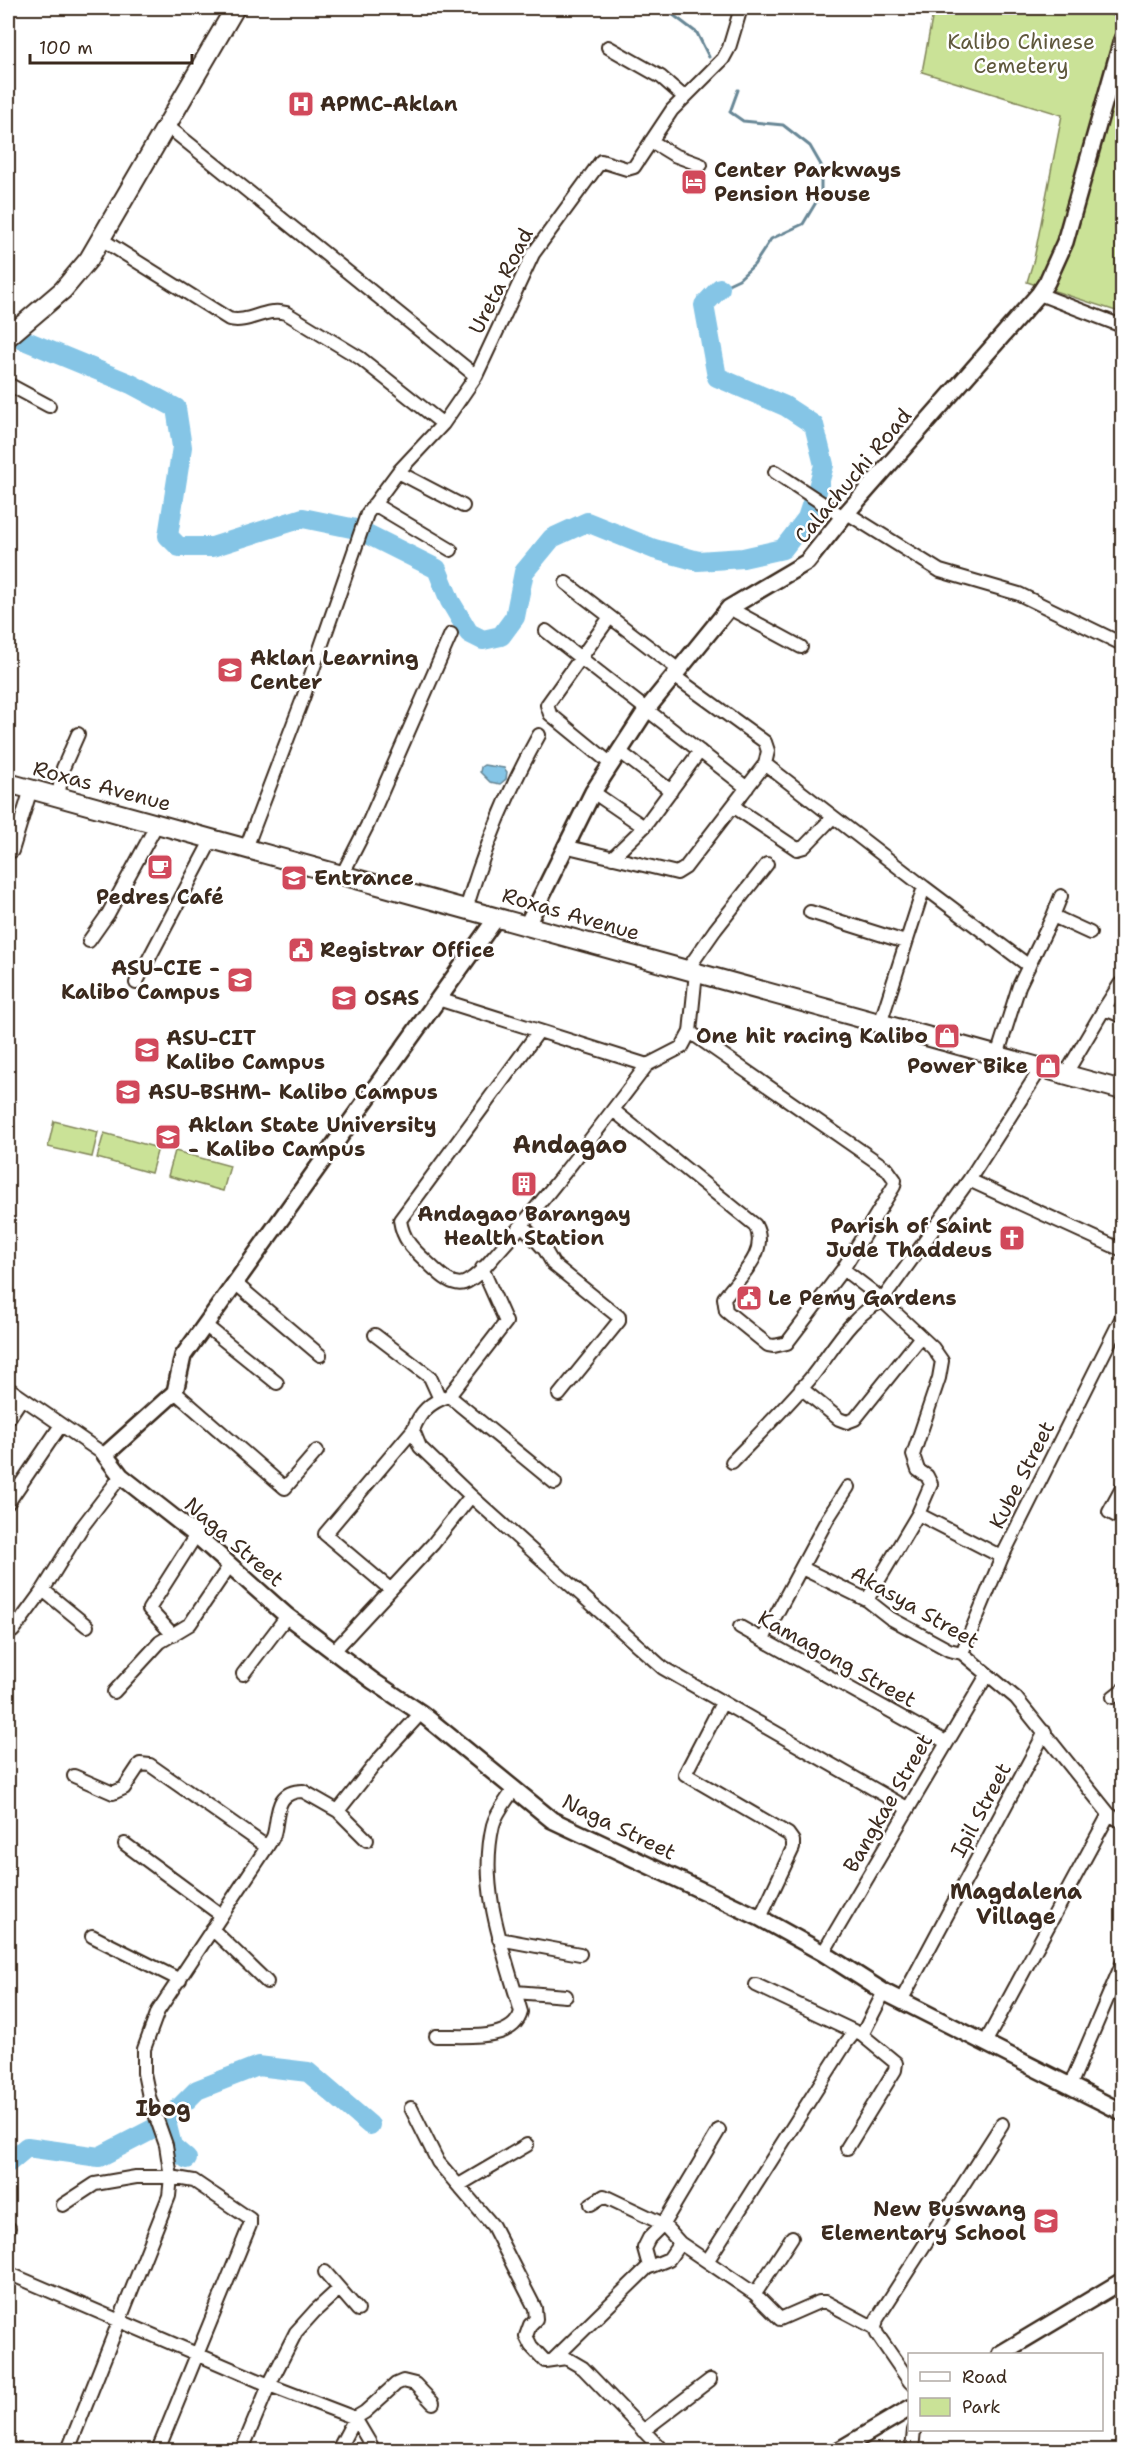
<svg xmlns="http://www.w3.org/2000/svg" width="1130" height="2458" font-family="'Shantell Sans',sans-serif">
  <rect width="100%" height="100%" fill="#fff"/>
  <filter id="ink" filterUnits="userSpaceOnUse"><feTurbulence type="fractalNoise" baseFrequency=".0167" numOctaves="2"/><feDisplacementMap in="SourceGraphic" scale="12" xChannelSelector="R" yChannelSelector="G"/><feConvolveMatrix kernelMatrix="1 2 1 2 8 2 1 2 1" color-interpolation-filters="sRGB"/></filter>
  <g filter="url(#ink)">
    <path fill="#cae297" stroke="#82865a" stroke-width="1.5" d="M934 8H1086L1122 18V313L1027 282 1034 259 1062 115 922 72Z
      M54 1121 98 1132 92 1157 48 1147Z
      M104 1133 158 1148 151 1173 97 1158Z
      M175 1151 230 1166 223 1191 168 1176Z"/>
    <path fill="#85c5e6" stroke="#678796" stroke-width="1.5" d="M484 765 504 768 507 772 506 779 500 784 490 782 480 772 481 767Z"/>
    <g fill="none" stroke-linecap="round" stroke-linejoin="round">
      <path stroke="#678796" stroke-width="3" d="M664 8 697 33 709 57
        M720 288 739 279 754 265 771 239 803 224 821 194V165L810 146 783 125 743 121 730 112 738 90"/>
      <path stroke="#85c5e6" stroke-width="20" d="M720 288 704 305 717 377 785 406 814 425 824 465 816 495
        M14 336 131 384 176 408 182 447 168 536 179 547H212L303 518 356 529
        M365 533 437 569 450 601 469 633 483 640 501 636 515 617 524 572 552 538 587 522 654 549 698 561 743 558 783 549 807 518 813 500
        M166 2121 172 2146 187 2159
        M164 2123 197 2090 258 2066 308 2072 370 2125
        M8 2163 27 2147 99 2157 155 2128"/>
      <g stroke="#3b2a1e" stroke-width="16">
        <path id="minor" d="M608 47 661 77 684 97
          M166 125 476 376 443 424 398 472 367 514 302 701 246 848
          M651 141 674 155 701 165
          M101 239 229 319C249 324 265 307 286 313L360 358 443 424
          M1039 294 1122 326
          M476 376 533 254 601 161 627 169 634 167 672 110 723 59 729 48 741 8
          M8 384 49 406
          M398 472 463 506
          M775 472 843 517
          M374 504 451 550
          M847 513 940 571 1019 594 1122 644
          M566 583 679 670
          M729 608 801 647
          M610 617 547 705 550 714 611 764
          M546 631 747 788
          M619 751 671 791
          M765 764 924 887 880 1024
          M593 792 644 827
          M58 797 63 768 78 734
          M733 806 797 849 804 847 833 817
          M564 846 677 873 685 868 765 764 768 751 765 742 674 676
          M12 851 31 789
          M612 858 644 827 700 751
          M342 875 367 826 451 634
          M924 887 1029 966
          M466 909C485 846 507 792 539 735
          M810 912 905 942
          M1053 916 1061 896
          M89 941 108 914 157 824
          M687 970 715 930 767 864
          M136 983 212 839
          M438 999 647 1065 682 1047 690 1032 887 1169 895 1180 894 1186 843 1269 787 1343 774 1346 768 1345 726 1311 724 1298C739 1277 770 1252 755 1225L613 1110
          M1104 1009 1120 984
          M539 1031 400 1220C403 1241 414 1250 429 1264 438 1272 451 1287 464 1283 477 1278 489 1262 498 1252 551 1193 599 1128 647 1065
          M690 1032 696 972
          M997 1056 1019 986 1053 916 1090 933
          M1065 1075 1104 1009 1122 1016
          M969 1180 1122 1250
          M522 1225 545 1250 553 1264 619 1317V1321L559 1395
          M482 1268 506 1322 449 1396 555 1483
          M843 1269 873 1292 933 1348 942 1361 939 1378 913 1455 918 1470 927 1476 931 1484 918 1514 867 1600
          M235 1283 320 1355
          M881 1302 969 1180 1041 1068
          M205 1325 277 1383
          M375 1335 430 1377 440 1399
          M8 1388 105 1455
          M801 1388 839 1419 847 1422 855 1419 920 1338
          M175 1392 285 1488 317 1451
          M449 1396C430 1402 420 1412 413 1430L420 1447 471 1496 663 1668 907 1808
          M8 1419 22 1398
          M732 1462C758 1435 785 1408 809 1380 831 1354 849 1316 881 1302
          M1122 1488 1109 1512 1122 1519
          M8 1503 61 1425
          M918 1514 1002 1557
          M802 1568 867 1600 890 1618 949 1650 962 1653 1016 1698 1109 1814 1122 1822
          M390 1589 325 1534 413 1430
          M43 1590 87 1626
          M740 1627 946 1742
          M13 1631 43 1590 82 1527 121 1476
          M173 1635 149 1609 196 1535
          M763 1639 828 1518 848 1487
          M334 1651 433 1544 471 1496
          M962 1653 1002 1557 1122 1317
          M243 1674 287 1616
          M114 1692 160 1642 190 1624 230 1565
          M1113 1697 1122 1690
          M722 1703 685 1774 788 1834 793 1841V1848L760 1918
          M74 1776 113 1793 124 1788 140 1764 150 1765 267 1847
          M338 1811 367 1840
          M125 1844 221 1915
          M212 1929 267 1982
          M92 1936 180 1980
          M499 1939 580 1954
          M823 1953 987 1675
          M756 1985 862 2035 896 2063 895 2070 847 2148
          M515 1992 566 1996
          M901 2001 1045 1732
          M862 2035 884 1992
          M436 2036C461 2035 513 2043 521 2012 504 1952 478 1888 493 1825 496 1813 507 1800 514 1789
          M985 2043 1109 1814
          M1070 2086 1122 1964
          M411 2108 438 2162 493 2226 535 2308 536 2319 530 2325 526 2336 531 2346 545 2361 566 2358 583 2368 662 2450
          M719 2130 663 2224 680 2243 755 2294 792 2237
          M459 2185 527 2145
          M591 2204 604 2196 663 2224 649 2238 644 2248 649 2266
          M63 2205 95 2184 136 2177H171L194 2181 250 2219V2225L158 2450
          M8 2229 9 2228
          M708 2260 846 2043 854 2033
          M325 2272 358 2310
          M8 2273 269 2385 355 2418 374 2450
          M755 2294 780 2319 819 2302H826L875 2328
          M553 2360 647 2268 669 2259 680 2243
          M910 2382 877 2334 875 2328 877 2319 1002 2124
          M643 2431 710 2380
          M68 2450 169 2196 171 2177 166 2145 149 2097 144 2073V2049L158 2011 267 1847C269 1843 273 1839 274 1834 279 1816 274 1791 303 1791L338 1811 380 1758 421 1713
          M242 2450 269 2385 296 2332 315 2311 339 2289
          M338 2450 355 2418 365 2412 396 2384 403 2381 415 2384 433 2403
          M912 2450 914 2430"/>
      </g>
      <g stroke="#3b2a1e" stroke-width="20">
        <path id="tertiary" d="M497 917 183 1356 175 1392 105 1455 121 1476 196 1535 287 1616 373 1681 421 1713 552 1820 760 1918 823 1953 884 1992 1122 2112
          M527 925 593 792 647 709 729 608 807 562 843 517 1039 294 1047 282 1065 242 1122 40
          M1000 2354 1122 2281
          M839 2450 910 2408"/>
      </g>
      <g stroke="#3b2a1e" stroke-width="22">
        <path id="secondary" d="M8 337 63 290 89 259 235 8
          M8 783 1122 1090"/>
      </g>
      <use href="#minor" stroke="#fff" stroke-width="12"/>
      <use href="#tertiary" stroke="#fff" stroke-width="15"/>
      <use href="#secondary" stroke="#fff" stroke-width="18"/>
    </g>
  </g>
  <defs>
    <g id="hospital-square" transform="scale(1.35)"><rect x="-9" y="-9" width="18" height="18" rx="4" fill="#d1495b" stroke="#fff"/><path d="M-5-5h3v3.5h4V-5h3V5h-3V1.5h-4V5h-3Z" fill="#fff"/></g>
    <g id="hotel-square" transform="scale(1.35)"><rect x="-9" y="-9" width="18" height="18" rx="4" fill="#d1495b" stroke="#fff"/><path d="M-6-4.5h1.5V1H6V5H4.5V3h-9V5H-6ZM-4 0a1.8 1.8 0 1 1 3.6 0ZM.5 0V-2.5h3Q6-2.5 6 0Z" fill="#fff"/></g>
    <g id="school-square" transform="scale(1.35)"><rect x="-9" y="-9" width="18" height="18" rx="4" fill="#d1495b" stroke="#fff"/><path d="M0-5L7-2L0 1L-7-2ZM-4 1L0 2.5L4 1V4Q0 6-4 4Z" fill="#fff"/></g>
    <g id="cafe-square" transform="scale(1.35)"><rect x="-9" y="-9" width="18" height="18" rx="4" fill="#d1495b" stroke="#fff"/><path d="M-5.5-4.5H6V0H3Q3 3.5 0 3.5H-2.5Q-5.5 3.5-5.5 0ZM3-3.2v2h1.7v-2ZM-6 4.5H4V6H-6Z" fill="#fff"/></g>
    <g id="civic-square" transform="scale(1.35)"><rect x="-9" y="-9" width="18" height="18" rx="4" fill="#d1495b" stroke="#fff"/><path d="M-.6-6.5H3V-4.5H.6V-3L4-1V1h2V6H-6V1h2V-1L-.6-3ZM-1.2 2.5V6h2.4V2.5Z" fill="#fff"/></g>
    <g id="shop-square" transform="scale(1.35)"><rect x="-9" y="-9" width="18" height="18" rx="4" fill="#d1495b" stroke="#fff"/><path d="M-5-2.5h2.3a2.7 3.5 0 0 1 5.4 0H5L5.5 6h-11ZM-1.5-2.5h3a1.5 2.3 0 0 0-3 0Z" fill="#fff"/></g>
    <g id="university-square" transform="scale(1.35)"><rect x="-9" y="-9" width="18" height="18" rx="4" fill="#d1495b" stroke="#fff"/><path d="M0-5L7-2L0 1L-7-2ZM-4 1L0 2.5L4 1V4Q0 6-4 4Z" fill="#fff"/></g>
    <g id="building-square" transform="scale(1.35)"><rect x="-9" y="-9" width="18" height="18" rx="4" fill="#d1495b" stroke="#fff"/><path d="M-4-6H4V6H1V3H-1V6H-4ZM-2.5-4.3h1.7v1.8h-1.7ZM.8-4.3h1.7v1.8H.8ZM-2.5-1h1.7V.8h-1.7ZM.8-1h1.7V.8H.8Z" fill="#fff"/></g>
    <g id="church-square" transform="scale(1.35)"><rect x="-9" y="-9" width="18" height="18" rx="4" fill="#d1495b" stroke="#fff"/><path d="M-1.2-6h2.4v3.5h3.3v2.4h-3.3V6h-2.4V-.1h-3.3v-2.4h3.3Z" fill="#fff"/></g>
  </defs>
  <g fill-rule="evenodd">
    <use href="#hospital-square" x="301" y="104"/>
    <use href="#hotel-square" x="694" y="182"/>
    <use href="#school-square" x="230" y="670"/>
    <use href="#cafe-square" x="160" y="867"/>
    <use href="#school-square" x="294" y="878"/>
    <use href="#civic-square" x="301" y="950"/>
    <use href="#school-square" x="240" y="980"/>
    <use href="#school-square" x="344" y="998"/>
    <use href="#shop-square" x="947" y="1036"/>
    <use href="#school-square" x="147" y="1050"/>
    <use href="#shop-square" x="1048" y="1066"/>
    <use href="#school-square" x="128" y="1092"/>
    <use href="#university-square" x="168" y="1137"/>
    <use href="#building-square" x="524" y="1184"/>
    <use href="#church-square" x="1012" y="1238"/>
    <use href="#civic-square" x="749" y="1298"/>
    <use href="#school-square" x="1046" y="2221"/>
  </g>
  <g text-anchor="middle" stroke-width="5" stroke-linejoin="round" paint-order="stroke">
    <g font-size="21" fill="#5f583c" stroke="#fff">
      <text x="1021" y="49">Kalibo Chinese<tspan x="1021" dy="24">Cemetery</tspan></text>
    </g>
    <g font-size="21" font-weight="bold" fill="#3b2a1e" stroke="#fff" text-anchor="start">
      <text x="320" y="111">APMC-Aklan</text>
      <text x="714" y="177">Center Parkways<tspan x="714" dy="24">Pension House</tspan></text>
      <text x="250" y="665">Aklan Learning<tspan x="250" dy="24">Center</tspan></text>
      <text x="314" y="885">Entrance</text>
      <text x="160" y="904" text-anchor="middle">Pedres Café</text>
      <text x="320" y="957">Registrar Office</text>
      <text x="220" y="975" text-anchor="end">ASU-CIE -<tspan x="220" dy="24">Kalibo Campus</tspan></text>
      <text x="364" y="1005">OSAS</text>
      <text x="928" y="1043" text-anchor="end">One hit racing Kalibo</text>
      <text x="166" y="1045">ASU-CIT<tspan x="166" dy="24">Kalibo Campus</tspan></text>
      <text x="1028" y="1073" text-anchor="end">Power Bike</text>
      <text x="148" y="1099">ASU-BSHM- Kalibo Campus</text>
      <text x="188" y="1132">Aklan State University<tspan x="188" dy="24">- Kalibo Campus</tspan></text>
      <text x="524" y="1221" text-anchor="middle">Andagao Barangay<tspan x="524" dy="24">Health Station</tspan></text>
      <text x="992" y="1233" text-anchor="end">Parish of Saint<tspan x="992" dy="24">Jude Thaddeus</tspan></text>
      <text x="768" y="1305">Le Pemy Gardens</text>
      <text x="1026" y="2216" text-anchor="end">New Buswang<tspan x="1026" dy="24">Elementary School</tspan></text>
    </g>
    <g font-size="21" fill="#3b2a1e" stroke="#fff">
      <text transform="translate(501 281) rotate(-63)" y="7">Ureta Road</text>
      <text transform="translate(853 476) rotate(-50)" y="7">Calachuchi Road</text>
      <text transform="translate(102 786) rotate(15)" y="7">Roxas Avenue</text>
      <text transform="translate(571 914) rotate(16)" y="7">Roxas Avenue</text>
      <text transform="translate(1022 1475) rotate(-63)" y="7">Kube Street</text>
      <text transform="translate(234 1542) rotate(41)" y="7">Naga Street</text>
      <text transform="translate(915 1607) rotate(30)" y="7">Akasya Street</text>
      <text transform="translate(837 1659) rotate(29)" y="7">Kamagong Street</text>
      <text transform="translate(888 1803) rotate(-60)" y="7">Bangkae Street</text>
      <text transform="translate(981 1810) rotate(-62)" y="7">Ipil Street</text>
      <text transform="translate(619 1827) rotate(26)" y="7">Naga Street</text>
    </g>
    <g font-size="22" font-weight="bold" fill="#3b2a1e" stroke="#fff">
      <text x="1016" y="1899">Magdalena<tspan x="1016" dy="25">Village</tspan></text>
      <text x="163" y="2116">Ibog</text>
    </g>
    <g font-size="24" font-weight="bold" fill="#3b2a1e" stroke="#fff">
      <text x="570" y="1153">Andagao</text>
    </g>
  </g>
  <rect width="1130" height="2458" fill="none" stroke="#fff" stroke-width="30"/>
  <rect x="15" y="15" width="1100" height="2428" fill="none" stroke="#3b2a1e" stroke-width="2" filter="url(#ink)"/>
  <rect x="908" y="2353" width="195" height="78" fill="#ffffff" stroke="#b1aaa5" stroke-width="1.5"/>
  <rect x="920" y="2372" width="30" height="9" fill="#ffffff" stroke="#b1aaa5" stroke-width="1.5"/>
  <text x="962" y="2383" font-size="18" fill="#3b2a1e">Road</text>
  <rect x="920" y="2398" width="30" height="18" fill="#cae297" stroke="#b1aaa5" stroke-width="1.5"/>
  <text x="962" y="2413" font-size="18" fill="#3b2a1e">Park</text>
  <path d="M30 54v9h162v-9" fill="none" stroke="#3b2a1e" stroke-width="3"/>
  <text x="39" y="54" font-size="18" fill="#3b2a1e" stroke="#ffffff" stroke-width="4.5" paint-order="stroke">100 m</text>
</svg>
